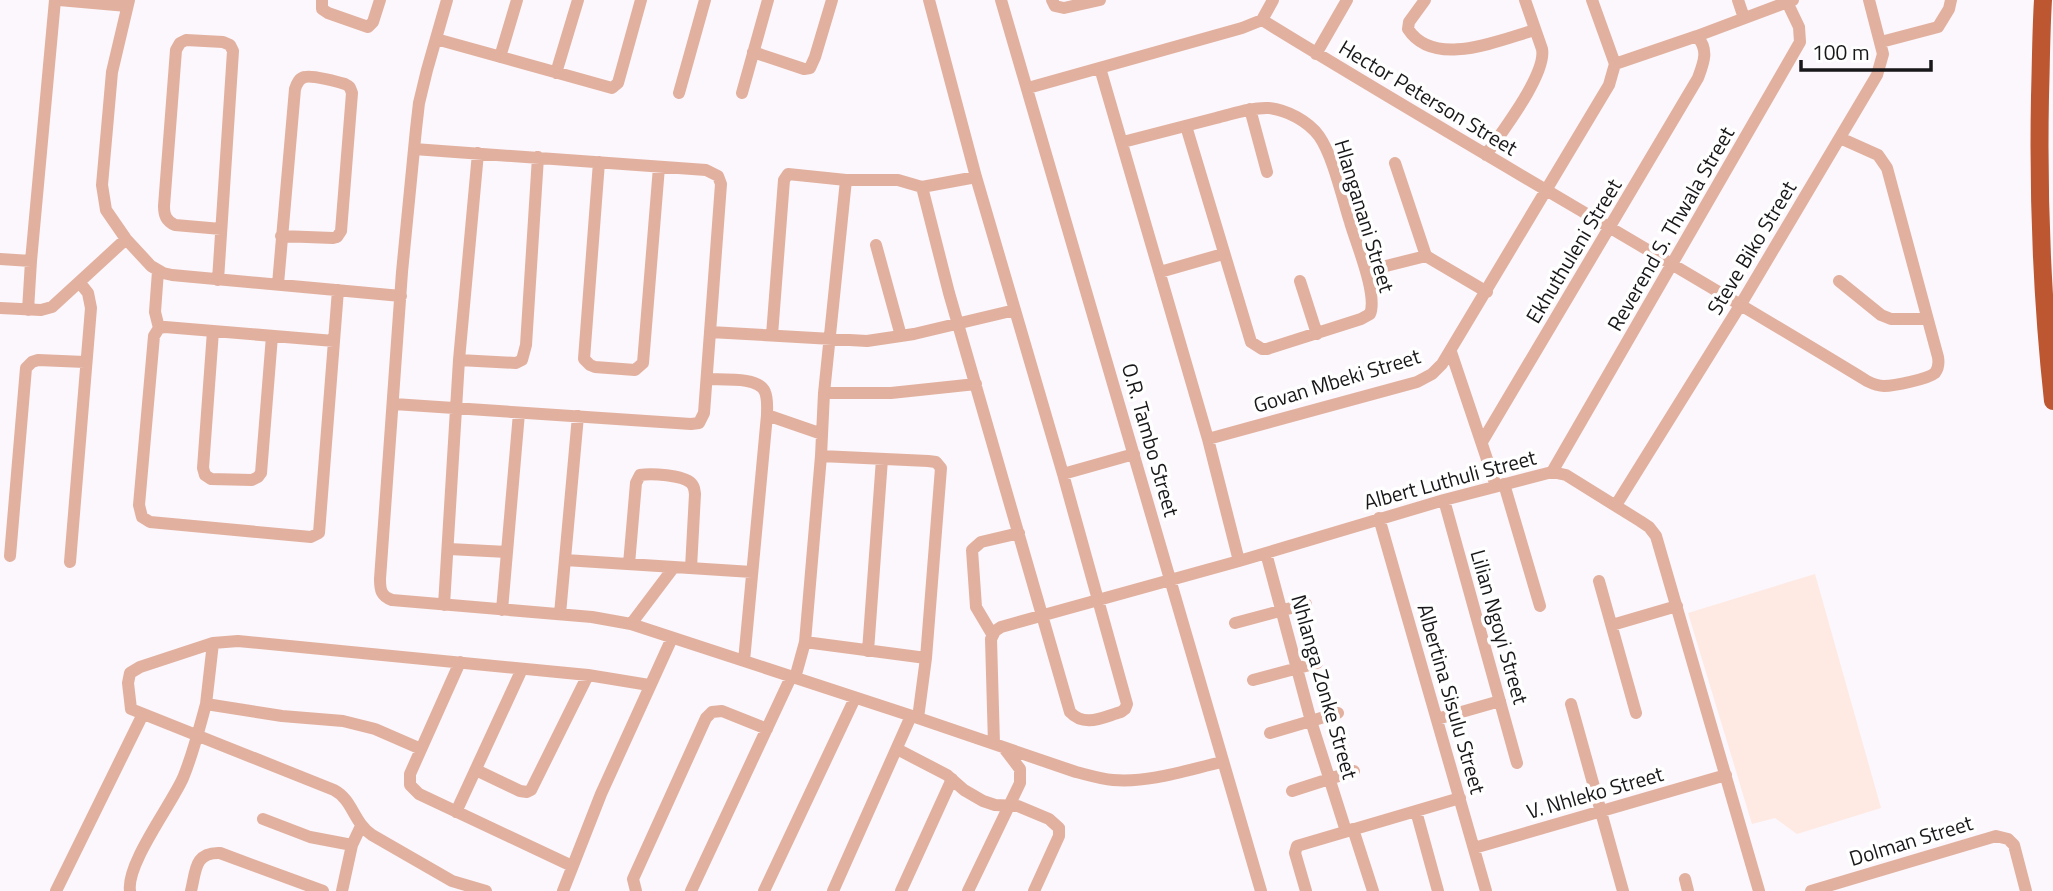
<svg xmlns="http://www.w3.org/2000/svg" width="2053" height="891" font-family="'Titillium Web',sans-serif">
  <rect width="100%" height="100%" fill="#fbf7fc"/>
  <path fill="#feeae3" d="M1815 574 1881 808 1797 834 1775 818 1752 824 1688 613Z"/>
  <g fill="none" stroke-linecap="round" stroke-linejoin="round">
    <path stroke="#e2b09f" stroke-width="12" d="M59 0 127 6
      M129 0 112 72 102 185 106 210 126 239 151 266 163 273 172 275 401 296
      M322 0V9L328 13 368 27 373 22 380 0
      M447 0 427 70 419 103 416 129 402 272 380 579C380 590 381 596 392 600L592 617 631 624 918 718 1076 772C1088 775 1101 779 1113 780 1150 783 1187 770 1222 762
      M1001 0 1261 891
      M1052 0 1055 6 1064 8 1100 0
      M1425 0 1409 22 1408 29C1434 69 1499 40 1535 30
      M1738 0 1744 18
      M1262 20 1273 0
      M436 39 612 88 618 83 641 0
      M1881 42 1938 27 1949 9 1951 0
      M753 52 804 69 810 68 815 57 832 0
      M1316 54 1347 0
      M500 57 517 0
      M1615 64 1697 36 1793 0
      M1100 68 1208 439 1239 561
      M556 73 578 0
      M1028 88 1242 28 1262 20C1462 143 1667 259 1867 381 1873 384 1878 386 1884 386 1894 386 1928 379 1935 373 1939 368 1939 363 1938 357L1887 168 1878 155 1840 138
      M679 93 705 0
      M742 93 768 0
      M1250 109 1267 172
      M1123 142C1154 134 1185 126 1216 118 1233 114 1251 107 1269 108 1287 110 1308 121 1319 136 1333 156 1342 197 1350 222 1356 243 1378 295 1370 314L1361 319 1267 349H1262L1251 342 1186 126
      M1486 155C1501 133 1547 74 1542 49L1525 0
      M599 162 584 359 590 365 595 367 635 370 643 363 659 167
      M1395 163 1426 256
      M922 187 949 293 1070 712C1085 728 1103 717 1121 712L1125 709 1127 704 1063 474 976 177 929 0
      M876 245 901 336
      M0 259 31 261
      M158 271 155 312 159 328
      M1366 271 1426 256 1487 292
      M1160 272 1223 254
      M218 280 233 51 230 45 223 42 186 40 180 43 176 50 164 206C164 215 166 221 175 225L221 229
      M1300 281 1317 334
      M1839 281 1881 315 1891 319H1927
      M278 284 295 89C297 83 299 78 305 77 312 75 339 82 345 84 351 87 350 88 352 93L341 231 337 237 333 238 281 236
      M0 308 41 310 52 307 126 239
      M28 310 31 261 55 0
      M213 331 203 468 205 475 211 479 252 480 258 477 261 473 272 336
      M710 332 867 341 914 334 1015 310
      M772 335 784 180 788 174 846 180H898L922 187 976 177
      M334 341 165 327 159 328 154 336 139 505 142 517 150 522 311 537 319 533 338 290
      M1451 352 1496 486
      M459 360 516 363 522 360 526 345 538 157
      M707 379C721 380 759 376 765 392 768 399 767 407 767 415L744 661
      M824 393H891L976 384
      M394 404 691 424 699 423 704 413 721 184 718 176 706 170 414 149
      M767 415 822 434
      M1208 439 1417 382 1432 374 1442 364 1609 85 1615 64 1592 0
      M1482 442 1698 78C1704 62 1709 50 1697 36
      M821 456 928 461 936 462 941 468 926 658 918 718
      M1552 472 1800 42 1799 27 1787 2
      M1063 474 1134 454
      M1504 484 1540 606
      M1444 500 1517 763
      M1616 505 1741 304 1877 75 1883 54 1869 0
      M1379 518 1486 891
      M449 549 507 552
      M1266 553 1311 721 1346 831
      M10 556 26 368 32 362 38 360 85 362
      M565 560 752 572
      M70 562 91 308 88 293 80 283
      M629 564 636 483 640 475C651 473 683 475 691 483 695 487 694 489 695 494L691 568
      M1599 581 1636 713
      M444 605 459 360 478 153
      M502 610 519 413
      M560 614 578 416
      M1235 623 1306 604
      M631 624 674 567
      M1612 625 1677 606
      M992 634 976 607 972 550 981 542 1019 533
      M805 642 926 658
      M213 643 206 704 282 716 343 721 375 729 421 749
      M868 651 882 459
      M460 662 410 774V785L419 794 572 866
      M795 678 805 642 821 456 824 393 846 180
      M1253 680 1317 663
      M1571 704 1623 891
      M1437 719 1500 701
      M1270 733 1338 713
      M994 744 991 639 995 631 1001 627 1239 561 1444 500 1552 472 1566 475 1640 521 1649 527 1656 536 1759 891
      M897 749 947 775 964 790 983 801 995 805 1018 806 1049 819 1059 828V836L1034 891
      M476 770 520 791 527 792 531 790 588 675
      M1292 791 1354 771
      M1416 811 1438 891
      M456 812 522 669
      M263 819 310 837 352 845
      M1353 829 1373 891
      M1474 848 1726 775
      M1685 879 1688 891
      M56 891 143 714
      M130 891C126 864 171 805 183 778 193 754 199 729 206 704
      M191 891C196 871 194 852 220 853L323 891
      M342 891 352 845 361 826
      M486 891 452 881 372 835C353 822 353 800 334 790L131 709 128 683 130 673 140 667 213 643 238 641 588 675 649 685
      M563 891 601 794 672 638
      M636 891 633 879 706 718 712 712 722 711 767 729
      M691 891 791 677
      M764 891 855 698
      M833 891 911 716
      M901 891 952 779
      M968 891 1020 783V769L1004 748
      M1306 891 1295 853 1297 846 1460 798
      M1811 891 1996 836 2008 839 2014 845 2026 891"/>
    <path stroke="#bd5731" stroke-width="18" d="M2043 0C2041 32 2041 64 2040 96 2038 199 2042 300 2053 401"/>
  </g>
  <g text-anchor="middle" stroke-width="7" stroke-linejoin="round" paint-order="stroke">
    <g font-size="21" fill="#181719" stroke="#fff">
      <text transform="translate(1428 98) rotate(31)" y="7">Hector Peterson Street</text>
      <text transform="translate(1364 216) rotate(73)" y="7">Hlanganani Street</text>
      <text transform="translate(1671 229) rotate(-60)" y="7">Reverend S. Thwala Street</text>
      <text transform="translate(1752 248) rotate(-59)" y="7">Steve Biko Street</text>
      <text transform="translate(1574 251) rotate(-59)" y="7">Ekhuthuleni Street</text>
      <text transform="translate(1337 381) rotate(-17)" y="7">Govan Mbeki Street</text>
      <text transform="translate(1150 440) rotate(74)" y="7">O.R. Tambo Street</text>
      <text transform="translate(1450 480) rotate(-15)" y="7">Albert Luthuli Street</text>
      <text transform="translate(1499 627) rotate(74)" y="7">Lilian Ngoyi Street</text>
      <text transform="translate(1324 687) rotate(74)" y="7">Nhlanga Zonke Street</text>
      <text transform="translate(1451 699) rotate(74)" y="7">Albertina Sisulu Street</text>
      <text transform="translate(1595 793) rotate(-16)" y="7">V. Nhleko Street</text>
      <text transform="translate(1911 841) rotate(-17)" y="7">Dolman Street</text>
    </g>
  </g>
  <path d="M1801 60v10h130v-10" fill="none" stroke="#181719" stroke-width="3.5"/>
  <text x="1812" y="60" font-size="21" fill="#181719" stroke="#ffffff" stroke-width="5" paint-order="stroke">100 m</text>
</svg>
